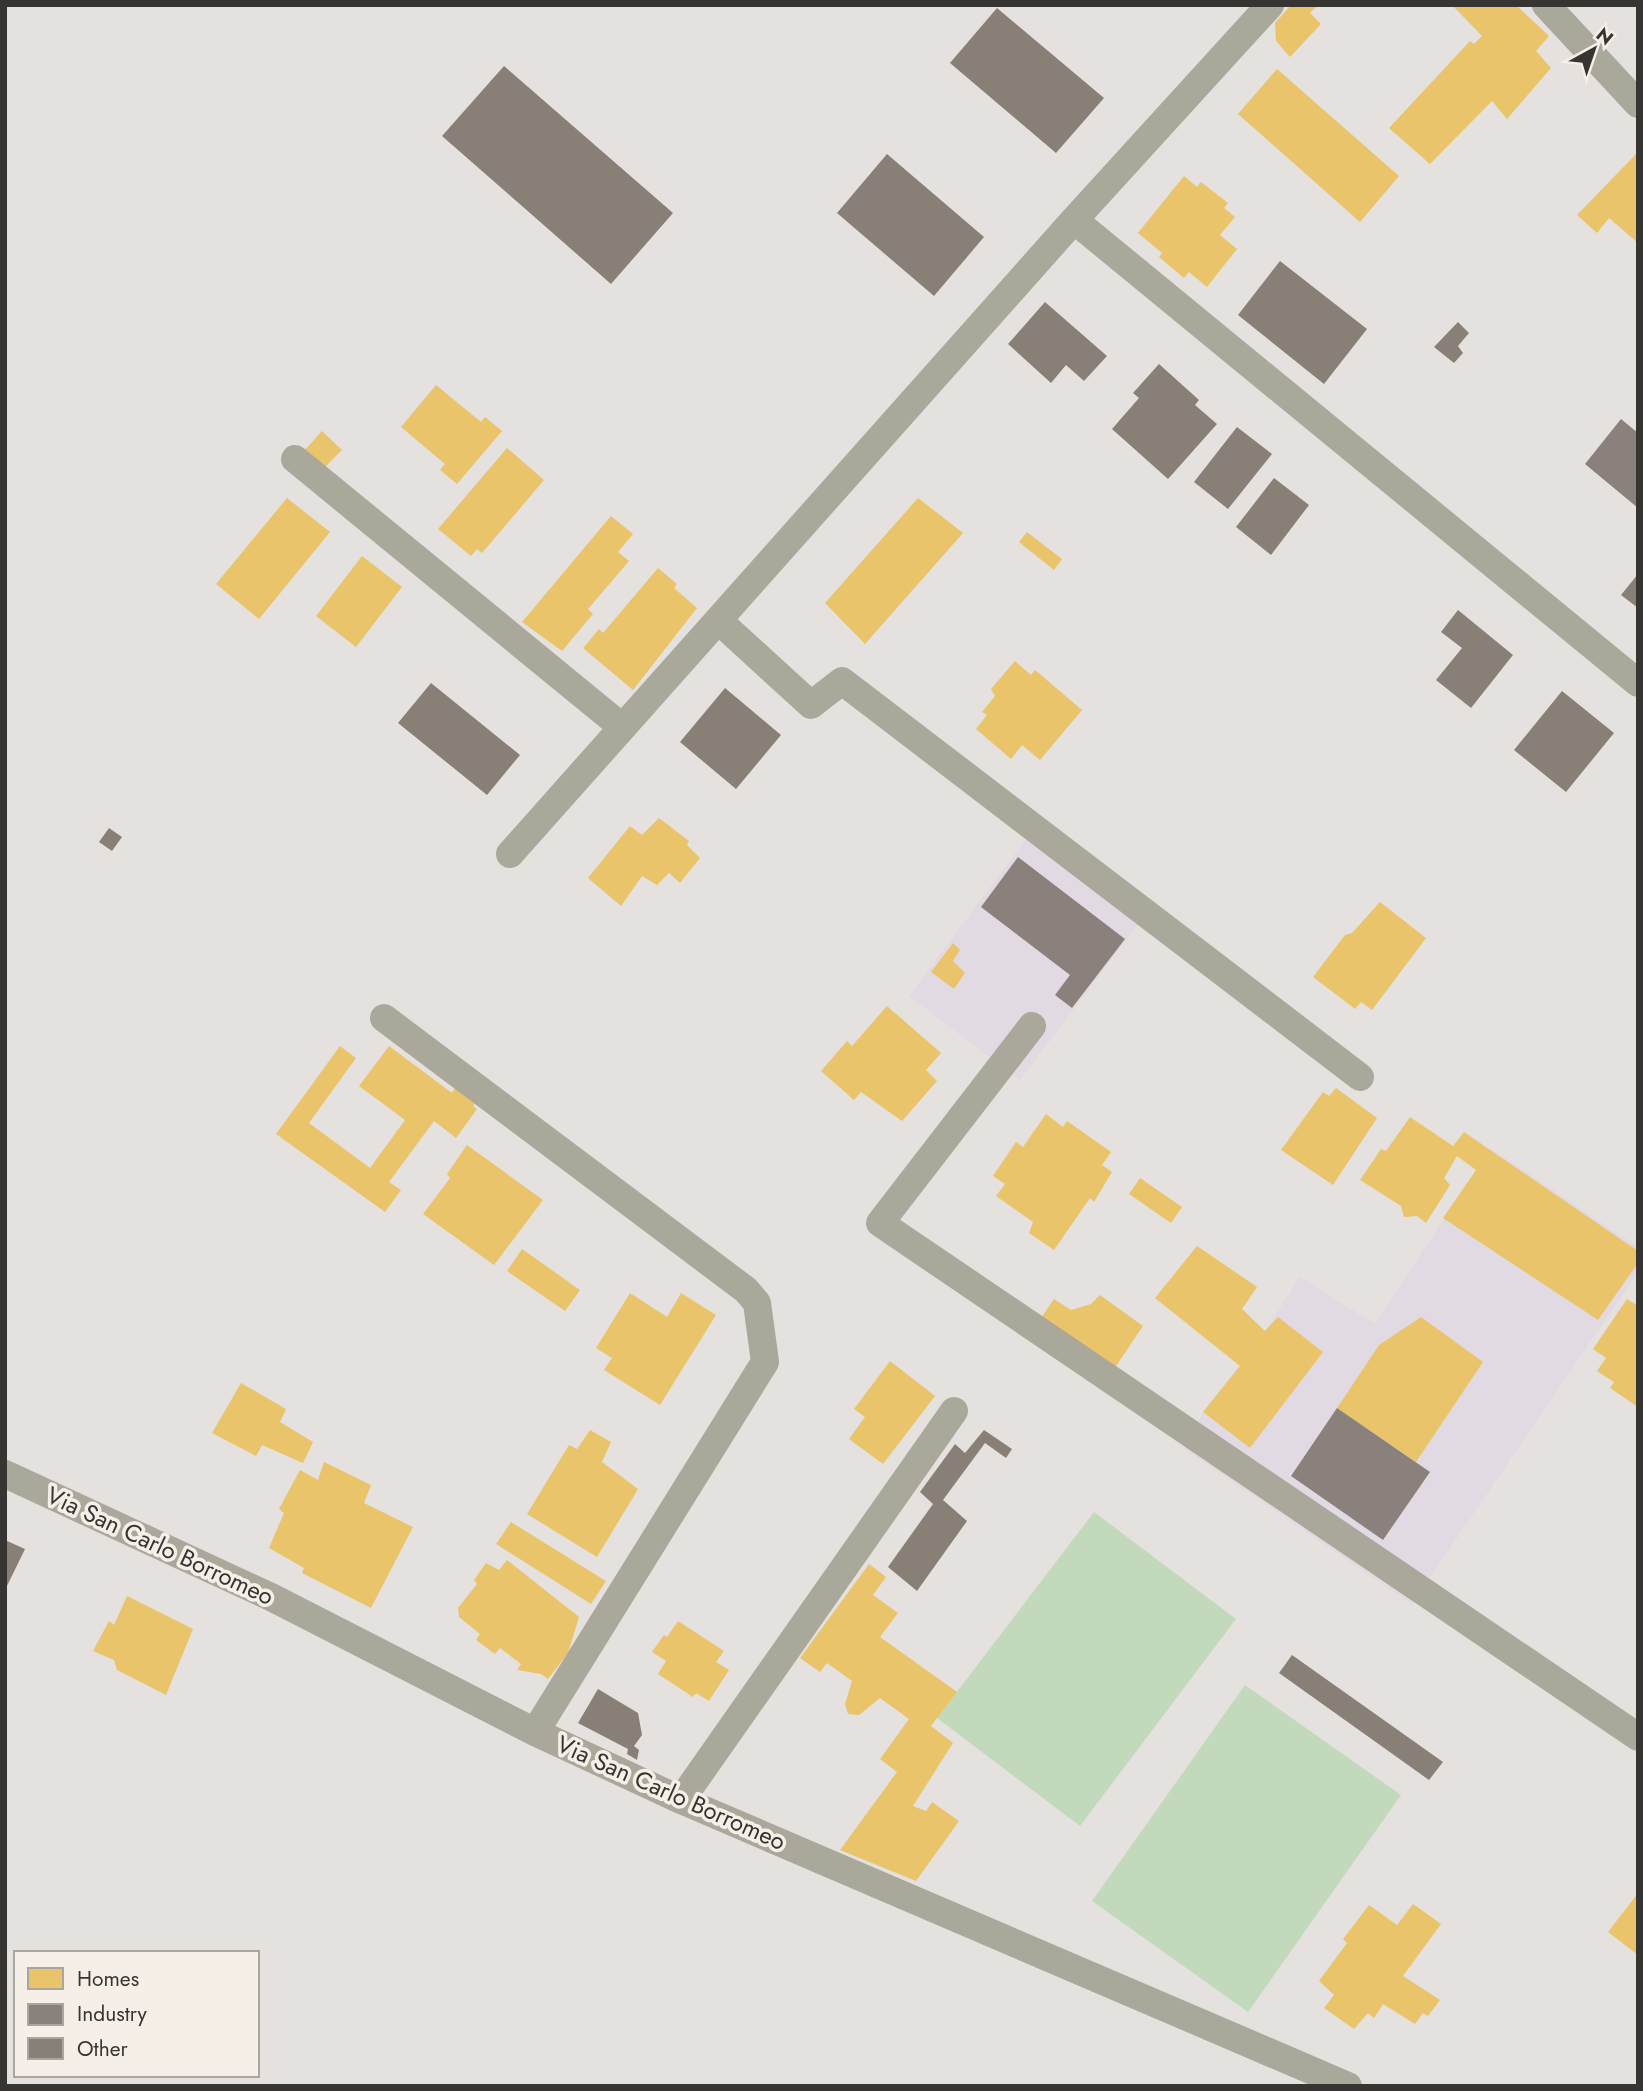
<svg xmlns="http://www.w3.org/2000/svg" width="1643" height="2091" font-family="Jost,sans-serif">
  <rect width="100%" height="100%" fill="#e4e1de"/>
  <path fill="#e2dae3" d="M1029 835 1139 923 1020 1080 909 996Z
    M1490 1148 1638 1247V1272L1412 1604 1185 1449 1203 1412 1265 1331 1300 1277 1375 1324Z"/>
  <path fill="#c2dabb" d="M1094 1512 1236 1619 1080 1826 937 1718Z
    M1245 1685 1401 1795 1248 2012 1092 1901Z"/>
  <path fill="#e9c46a" d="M1291 5H1318L1310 13 1321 24 1290 57 1276 41 1275 23Z
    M1452 5H1516L1549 36 1536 51 1551 68 1507 119 1492 101 1430 164 1389 128 1470 41 1474 44 1482 36Z
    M1277 69 1399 176 1360 222 1238 114Z
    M1638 152V243L1609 218 1597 233 1577 215Z
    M1184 176 1197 187 1201 182 1228 203 1224 208 1235 217 1220 235 1237 249 1207 287 1189 272 1184 278 1159 257 1162 253 1138 233Z
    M436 385 481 422 485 417 502 431 457 484 440 470 445 464 401 427Z
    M322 431 342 450 323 469 303 452Z
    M507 448 544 480 482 553 477 549 471 556 438 529Z
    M287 498 330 532 259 619 216 584Z
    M918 498 963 533 865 644 825 603Z
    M611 516 633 534 618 552 629 561 588 609 593 614 562 651 522 622Z
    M1027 532 1062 559 1054 570 1019 542Z
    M362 556 402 587 356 647 316 616Z
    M658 568 677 584 674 588 697 608 633 690 583 648 599 629 603 633Z
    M1015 661 1031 675 1035 670 1082 710 1040 760 1022 745 1011 759 976 729 987 715 982 712 995 696 991 689Z
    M659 818 689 841 687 845 700 858 680 883 669 873 657 885 642 876 621 906 588 878 630 826 642 835Z
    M1380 902 1426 938 1372 1010 1361 1002 1355 1009 1313 977 1345 935 1352 933Z
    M953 943 960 950 953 961 965 973 954 989 931 972Z
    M887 1006 941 1053 926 1070 937 1081 902 1121 861 1092 854 1100 821 1071 847 1041 852 1046Z
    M340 1046 356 1058 309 1123 370 1168 405 1120 359 1086 389 1046 452 1093 456 1086 477 1101 473 1106 477 1109 456 1138 434 1121 389 1182 401 1190 385 1212 276 1134Z
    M1336 1088 1377 1118 1333 1185 1281 1150 1323 1092 1329 1096Z
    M1046 1114 1063 1127 1067 1121 1111 1152 1102 1165 1112 1172 1094 1202 1090 1198 1054 1250 1029 1233 1033 1222 996 1196 1005 1184 993 1176 1016 1142 1023 1147Z
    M1410 1117 1453 1146 1464 1132 1638 1251V1263L1598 1320 1443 1218 1476 1170 1457 1156 1444 1178 1450 1185 1426 1223 1417 1216 1404 1217 1401 1206 1360 1180 1381 1149 1386 1151Z
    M467 1145 543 1200 494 1265 423 1214 450 1178 447 1174Z
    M1140 1178 1182 1207 1171 1223 1129 1194Z
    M1197 1246 1257 1287 1242 1309 1265 1331 1278 1317 1323 1352 1250 1448 1203 1412 1240 1366 1155 1298Z
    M522 1249 580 1290 565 1311 507 1271Z
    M630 1293 667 1317 681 1293 716 1315 660 1405 604 1370 612 1358 596 1348Z
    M1100 1295 1143 1326 1112 1372 1041 1318 1054 1299 1071 1310 1091 1304Z
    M1627 1299 1638 1306V1407L1610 1388 1614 1382 1597 1371 1606 1358 1593 1349Z
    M1421 1317 1483 1362 1416 1462 1337 1408 1379 1345Z
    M890 1361 935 1396 883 1464 849 1439 865 1417 854 1409Z
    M241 1383 286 1409 280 1422 313 1442 303 1463 262 1445 256 1456 212 1433Z
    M590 1430 611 1442 602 1462 638 1489 597 1557 527 1514 569 1445 577 1449Z
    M324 1462 371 1485 364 1503 413 1527 371 1608 302 1573 304 1568 269 1548 284 1513 279 1509 300 1470 318 1480Z
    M511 1522 606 1581 591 1604 496 1544Z
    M507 1560 579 1617 568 1653 548 1679 541 1674 517 1670 521 1664 500 1648 495 1654 476 1640 480 1634 459 1617 458 1608 477 1584 474 1580 486 1563 499 1570Z
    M869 1564 886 1577 873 1595 898 1613 880 1637 957 1692 931 1726 953 1743 913 1806 926 1811 932 1802 959 1821 916 1881 840 1850 897 1772 880 1759 909 1719 880 1698 859 1715 848 1714 845 1704 852 1681 827 1663 820 1672 800 1658Z
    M127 1596 193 1629 166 1695 117 1670 114 1660 93 1651 109 1621 114 1625Z
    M678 1621 724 1651 716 1662 729 1670 709 1701 696 1693 693 1697 658 1674 666 1661 652 1652 664 1635 667 1637Z
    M1638 1893V1955L1608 1932Z
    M1413 1904 1441 1924 1403 1976 1440 2000 1428 2016 1423 2013 1415 2024 1383 2004 1374 2018 1368 2013 1354 2029 1324 2008 1334 1995 1319 1981 1347 1943 1343 1939 1369 1905 1397 1925Z"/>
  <path fill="#8a817c" d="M1621 419 1638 433V508L1585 464Z
    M1018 857 1125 939 1072 1008 1055 995 1070 975 981 907Z
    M1337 1408 1430 1472 1383 1540 1291 1476Z"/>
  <path fill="#888076" d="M997 8 1104 98 1056 153 950 63Z
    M504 66 673 213 611 284 442 136Z
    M887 154 984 237 934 296 837 213Z
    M1280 261 1367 329 1324 384 1238 315Z
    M1045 302 1107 356 1084 381 1066 365 1051 383 1008 344Z
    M1458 322 1469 333 1458 346 1463 353 1454 363 1434 347Z
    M1159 364 1199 400 1195 405 1217 424 1168 479 1112 429 1139 398 1133 393Z
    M1237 427 1272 454 1228 509 1194 482Z
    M1274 478 1309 505 1271 555 1236 527Z
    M1638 574V608L1621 595Z
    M1458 610 1513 655 1471 708 1436 680 1462 648 1441 632Z
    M431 683 520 755 487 795 398 723Z
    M725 688 781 735 736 789 680 742Z
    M1562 691 1614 733 1566 792 1514 750Z
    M109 828 122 837 112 851 99 842Z
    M984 1430 1012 1449 1006 1458 985 1443 943 1500 967 1521 917 1591 888 1567 933 1504 920 1492 955 1444 965 1453Z
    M5 1540 25 1549 5 1590Z
    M1292 1655 1443 1762 1429 1780 1279 1673Z
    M598 1689 638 1713 642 1735 634 1746 639 1750 637 1760 627 1754 628 1749 578 1723Z"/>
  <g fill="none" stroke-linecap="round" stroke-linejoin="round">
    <path stroke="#a9a89b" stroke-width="28" d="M1546 5 1638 104
      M1074 220 1638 683
      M295 459 622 727
      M719 621 811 705 842 681 1360 1077
      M510 854 1074 220 1270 5
      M384 1018 746 1290 757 1303 765 1362 535 1732
      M1032 1026 880 1223 1638 1737
      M5 1474 271 1597 535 1732 681 1800 1348 2086
      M681 1800 954 1411"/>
  </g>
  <g text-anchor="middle" stroke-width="7" stroke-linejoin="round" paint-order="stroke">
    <g font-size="24" fill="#373532" stroke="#f5efe7">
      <text transform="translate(160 1546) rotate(25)" y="8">Via San Carlo Borromeo</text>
      <text transform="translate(671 1793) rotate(24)" y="8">Via San Carlo Borromeo</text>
    </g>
  </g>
  <rect width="1643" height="2091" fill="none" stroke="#373532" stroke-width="14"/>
  <rect x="14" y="1951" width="245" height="126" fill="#f5efe7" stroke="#a9a59f" stroke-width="2"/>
  <rect x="28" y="1968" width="35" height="21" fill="#e9c46a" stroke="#a9a59f" stroke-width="2"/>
  <text x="77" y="1986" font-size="21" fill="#373532">Homes</text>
  <rect x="28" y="2004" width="35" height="21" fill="#8a817c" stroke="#a9a59f" stroke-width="2"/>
  <text x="77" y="2021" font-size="21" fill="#373532">Industry</text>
  <rect x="28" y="2038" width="35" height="21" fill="#888076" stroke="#a9a59f" stroke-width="2"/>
  <text x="77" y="2056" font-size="21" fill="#373532">Other</text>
  <g transform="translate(1594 49) rotate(40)" stroke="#f5efe7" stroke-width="5" paint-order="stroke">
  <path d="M0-5L12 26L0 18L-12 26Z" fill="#373532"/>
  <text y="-10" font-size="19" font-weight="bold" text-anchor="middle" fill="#373532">N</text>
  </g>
</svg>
